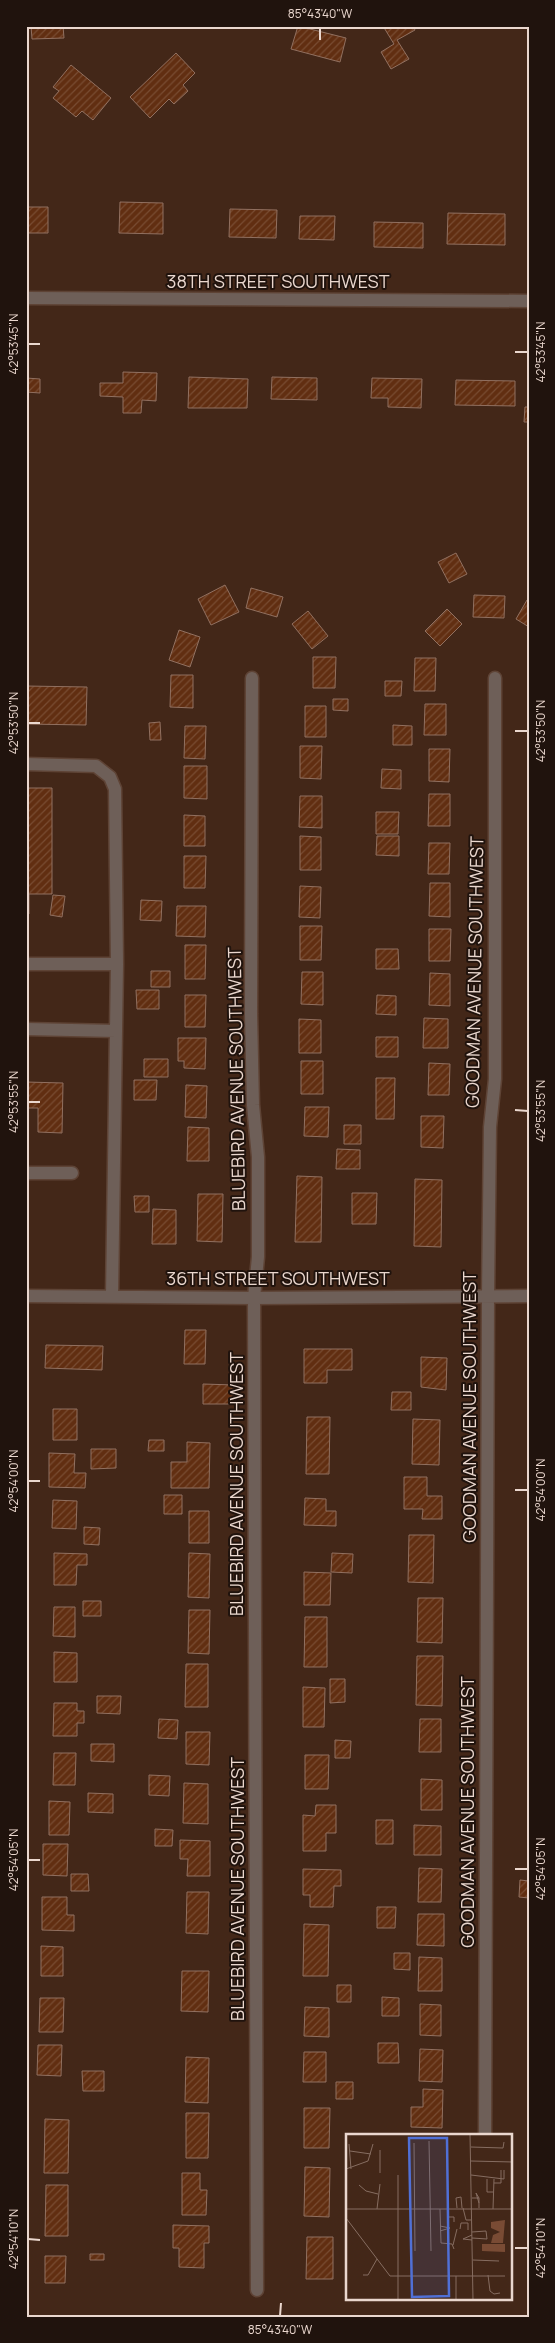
<svg xmlns="http://www.w3.org/2000/svg" width="555" height="2343" font-family="Manrope,sans-serif">
  <defs>
    <pattern id="building-hatch" width="6" height="6" patternUnits="userSpaceOnUse" patternTransform="scale(1.25)"><rect width="6" height="6" fill="#612e11"/><path d="M-1 1l2-2M0 6l6-6M5 7l2-2" fill="none" stroke="#784c32"/></pattern>
  </defs>
  <rect width="100%" height="100%" fill="#432718"/>
  <path fill="url(#building-hatch)" stroke="#917060" d="M31 26H63L64 38 32 39Z
    M298 26 346 38 340 62 291 49Z
    M383 26H413L415 30 397 40 409 59 391 69 381 52 394 44Z
    M176 53 195 73 183 85 188 91 174 104 169 99 150 118 130 97Z
    M71 65 111 98 93 120 82 111 76 117 53 98 59 91 53 87Z
    M120 202 163 203V234L119 233Z
    M26 207H48V233H26Z
    M230 209 277 210 276 238 229 237Z
    M448 213 505 214V245L447 244Z
    M300 216H335L334 240 299 239Z
    M374 222 423 223V248L374 247Z
    M123 372 157 373 156 401 142 400 141 413H123V397L100 396V383H123Z
    M189 377 248 379 247 408H188Z
    M272 377 317 378V400L271 399Z
    M26 378 40 379V393L26 392Z
    M372 378 422 379 421 408 388 407V398H371Z
    M456 380 515 381V406L455 405Z
    M525 407H529V422H524Z
    M456 553 467 574 449 583 438 562Z
    M225 585 239 612 211 625 198 599Z
    M251 588 283 597 277 617 246 608Z
    M474 595 505 596 504 618 473 617Z
    M527 600 529 601V627L516 619Z
    M447 609 462 624 440 646 425 631Z
    M308 611 328 636 312 649 292 624Z
    M179 630 200 637 190 667 169 660Z
    M313 657H336L335 688H313Z
    M415 658H436L435 691H414Z
    M171 675H193V708L170 707Z
    M385 681H402L401 696H385Z
    M26 686 87 687 86 725 26 724Z
    M333 699H348V711L333 710Z
    M425 704H446V735H424Z
    M305 706H326V737H305Z
    M160 722 161 740H150L149 723Z
    M393 725 412 726V745H393Z
    M185 726H206L205 759 184 758Z
    M300 746H322L321 779 300 778Z
    M429 749H450L449 782 429 781Z
    M184 766H207V799L184 798Z
    M382 769 401 770V789L381 788Z
    M26 788H52V894H29V914H26Z
    M429 794H450V826H428Z
    M300 796H322V828L299 827Z
    M376 812H399L398 834H376Z
    M184 815 205 816V846H184Z
    M300 836 321 837V870H300Z
    M377 836H399V856L376 855Z
    M429 843H450L449 874H428Z
    M184 856H206L205 888H184Z
    M430 883H450V917L429 916Z
    M300 886 321 887 320 918 299 917Z
    M53 895 65 896 62 917 50 915Z
    M141 900 162 901 161 921 140 920Z
    M177 906H206L205 937 176 936Z
    M300 926H322L321 960H300Z
    M429 929H451L450 961H429Z
    M185 945H206L205 979H185Z
    M376 949H398L399 969H376Z
    M151 971H170V987H151Z
    M302 972H323V1005L301 1004Z
    M430 973 450 974V1006L429 1005Z
    M136 990H159V1009H137Z
    M185 995H206L205 1027H185Z
    M377 995 396 996V1015L376 1014Z
    M424 1018 448 1019V1048H423Z
    M299 1019 321 1020V1053H299Z
    M376 1037H398V1057H376Z
    M178 1038H206L205 1069 184 1068V1061H178Z
    M144 1059H168V1077H144Z
    M301 1061H323V1094H301Z
    M429 1063 450 1064 449 1095H428Z
    M376 1078H395L394 1119H376Z
    M134 1080H157L156 1100H134Z
    M26 1082 63 1083 62 1133 38 1132V1108H26Z
    M186 1085 207 1086 206 1118 185 1117Z
    M305 1107H329L328 1137 304 1136Z
    M421 1116H444L443 1148 421 1147Z
    M344 1125H361V1144H344Z
    M188 1127 209 1128V1161H187Z
    M337 1149 360 1150V1169H336Z
    M297 1176 322 1177 321 1242H295Z
    M415 1179 442 1180 441 1247 414 1246Z
    M352 1193H377L376 1224H352Z
    M198 1194H223L222 1242 197 1241Z
    M134 1196H149V1212H135Z
    M153 1209 176 1210V1244H152Z
    M185 1330H206L205 1364H184Z
    M46 1345 103 1346 102 1370 45 1368Z
    M304 1349H352V1370H327V1383H304Z
    M421 1357 447 1358 446 1390 421 1387Z
    M203 1384 234 1385V1404H203Z
    M392 1392H411V1410H391Z
    M53 1409H77V1440H53Z
    M307 1417H330L329 1474H306Z
    M413 1419 440 1420 439 1465 412 1464Z
    M149 1440H164V1451H148Z
    M187 1442 210 1443 209 1488H171V1462H187Z
    M91 1449H116V1468L91 1469Z
    M49 1453 75 1454 74 1473H86L85 1488 49 1487Z
    M404 1477H427V1496H442V1519H422L423 1509H404Z
    M164 1495H182V1514H164Z
    M305 1498 326 1499V1511H336V1526L304 1525Z
    M53 1500 77 1501 76 1529 52 1528Z
    M189 1511H209V1543H189Z
    M84 1527 100 1528 99 1545 84 1544Z
    M409 1535H434L433 1583 408 1582Z
    M54 1553 87 1554V1565H77L76 1585H54Z
    M189 1553 210 1554 209 1598 188 1597Z
    M332 1553 353 1554 352 1573 331 1572Z
    M304 1572 331 1573 330 1605H304Z
    M418 1598H443L442 1643 417 1642Z
    M83 1601H101V1616H83Z
    M54 1607H75V1637L53 1636Z
    M189 1610H210L209 1654 188 1653Z
    M305 1617H327V1667H304Z
    M54 1652 77 1653V1682H54Z
    M417 1656H443L442 1706 416 1705Z
    M186 1664H208V1707H185Z
    M330 1679H345V1702L330 1703Z
    M303 1687 325 1688 324 1727H303Z
    M97 1696H121L120 1714 97 1713Z
    M54 1703H77V1711H84V1723H77V1736H53Z
    M159 1719 178 1720 177 1739 158 1738Z
    M420 1719H441V1752H419Z
    M186 1732H210L209 1765 186 1764Z
    M335 1740 351 1741 350 1758H335Z
    M91 1744H114V1762L91 1761Z
    M54 1753H76L75 1785H53Z
    M305 1755H329L328 1789H305Z
    M149 1775 170 1776 169 1796 149 1795Z
    M421 1779 442 1780V1810H421Z
    M184 1783 208 1784V1824L183 1823Z
    M88 1793 113 1794V1813L88 1812Z
    M49 1801 70 1802 69 1835H49Z
    M316 1805H336V1833H326V1851H303V1815L315 1816Z
    M376 1820H393V1844H376Z
    M414 1825 441 1826V1855H414Z
    M155 1829 173 1830 172 1846H155Z
    M180 1840 210 1841V1876H187L188 1859H180Z
    M43 1844H68L67 1876 43 1875Z
    M419 1868 442 1869 441 1902H418Z
    M303 1869 341 1870V1886H334L333 1907H310V1895H303Z
    M71 1874H88L89 1891H71Z
    M520 1880 529 1881V1898L519 1897Z
    M187 1892H209L208 1934 186 1933Z
    M42 1897H67V1915H74V1931L42 1930Z
    M377 1907H396L395 1928H377Z
    M418 1914H444V1946L417 1945Z
    M304 1924 329 1925 328 1976H303Z
    M41 1946 63 1947V1976H41Z
    M394 1953H410V1970L394 1969Z
    M419 1957 442 1958V1991H418Z
    M182 1971H209L208 2012 181 2011Z
    M337 1985H351V2002H337Z
    M382 1997 399 1998V2016H382Z
    M40 1998H64L63 2032H39Z
    M420 2004 441 2005V2036L420 2035Z
    M305 2007 329 2008V2037L304 2036Z
    M378 2043H398L399 2063H378Z
    M38 2045H62L61 2076 37 2075Z
    M420 2049 443 2050 442 2082 419 2081Z
    M304 2052H326V2082H303Z
    M186 2057 209 2058 208 2103 185 2102Z
    M82 2071H104V2091H83Z
    M336 2082H353V2099H336Z
    M423 2089 443 2090 442 2128 411 2127V2107H423Z
    M304 2108H330L329 2148H304Z
    M186 2113H209L208 2158H186Z
    M45 2119 69 2120 68 2173H44Z
    M305 2167 330 2168 329 2217 304 2216Z
    M182 2173H200V2190H207L206 2215H182Z
    M46 2185H68V2236H45Z
    M173 2225 209 2226V2243H204V2268L179 2267V2248H173Z
    M307 2237H333V2279H306Z
    M90 2254H104V2260H90Z
    M45 2256H66L65 2283H45Z"/>
  <g fill="none" stroke-linecap="round" stroke-linejoin="round">
    <g stroke="#5e4335" stroke-width="15">
      <path id="minor" d="M26 298 529 301
        M252 678 251 1014 253 1105 258 1157V1257L254 1298 257 2290
        M26 764 96 766 110 777 115 789 117 964 112 1296
        M26 964H117
        M26 1029 116 1031
        M26 1173H72
        M26 1296 254 1298 529 1296
        M485 2136 488 1296 490 1127 495 1079V678"/>
    </g>
    <use href="#minor" stroke="#6e5f58" stroke-width="12"/>
  </g>
  <path fill="none" stroke="#ead7ce" stroke-width="2" d="M320 40V28M28 344H40M515 352H528M28 723H40M515 731H528M28 1102H40M515 1110 528 1111M28 1481H40M515 1490H528M28 1860H40M515 1869H528M28 2239 40 2240M515 2248H528M280 2316 281 2303"/>
  <g text-anchor="middle" stroke-width="4" stroke-linejoin="round" paint-order="stroke">
    <g font-size="18" fill="#ead7ce" stroke="#20130d">
      <text x="278" y="288">38TH STREET SOUTHWEST</text>
      <text transform="translate(475 972) rotate(-89)" y="6">GOODMAN AVENUE SOUTHWEST</text>
      <text transform="translate(237 1079) rotate(-91)" y="6">BLUEBIRD AVENUE SOUTHWEST</text>
      <text x="278" y="1285">36TH STREET SOUTHWEST</text>
      <text transform="translate(470 1407) rotate(-90)" y="6">GOODMAN AVENUE SOUTHWEST</text>
      <text transform="translate(237 1484) rotate(-90)" y="6">BLUEBIRD AVENUE SOUTHWEST</text>
      <text transform="translate(468 1812) rotate(-90)" y="6">GOODMAN AVENUE SOUTHWEST</text>
      <text transform="translate(238 1889) rotate(-90)" y="6">BLUEBIRD AVENUE SOUTHWEST</text>
    </g>
  </g>
  <g transform="translate(346 2134)">
    <rect width="166" height="166" fill="#432718"/>
    <path d="M159 86 157 109H145L147 101 154 98 145 94V88Z" fill="#794b34"/>
    <path d="M136 110H159V118L136 117Z" fill="#794b34"/>
    <path fill="none" stroke="#866d61" stroke-width="1" d="M124 0 127 166M83 7 85 117M68 9 69 117M101 9 102 83H108V88M3 10 5 35M125 13 157 14 158 8M4 17 25 20M125 27 167 28M0 35 22 27 27 10M34 39V16M52 41V166M125 41 158 45V36M141 45V58H147M148 49H155V36M13 51 20 57 32 60M126 64H133V74M133 64 130 59 133 69M111 74 110 64 115 63 116 74M117 74 120 86H125M0 75H167M31 75 34 50M94 75 95 109 106 110 108 115M147 75 148 45M0 84 44 142H159M94 92 104 94 94 97M114 95 115 89H122V96M126 98 140 97 141 105 126 104M126 101 117 105 126 106M107 111 111 95M127 126 153 127M17 141H22L31 125M142 141 144 157 148 160 154 159M110 142V166"/>
    <path fill="#5070d6" fill-opacity="0.15" stroke="#5070d6" stroke-width="2.5" d="M63 4H101L103 162 66 163Z"/>
    <rect width="166" height="166" fill="none" stroke="#ead7ce" stroke-width="2.5"/>
  </g>
  <rect width="555" height="2343" fill="none" stroke="#20130d" stroke-width="55"/>
  <rect x="28" y="28" width="500" height="2288" fill="none" stroke="#ead7ce" stroke-width="2"/>
  <g font-size="12" text-anchor="middle" fill="#ead7ce">
    <text x="320" y="18">85°43'40"W</text>
    <text transform="translate(14 344) rotate(-90)" y="4">42°53'45"N</text>
    <text transform="translate(541 352) rotate(-90)" y="4">42°53'45"N</text>
    <text transform="translate(14 723) rotate(-90)" y="4">42°53'50"N</text>
    <text transform="translate(541 731) rotate(-90)" y="4">42°53'50"N</text>
    <text transform="translate(14 1102) rotate(-90)" y="4">42°53'55"N</text>
    <text transform="translate(541 1111) rotate(-90)" y="4">42°53'55"N</text>
    <text transform="translate(14 1481) rotate(-90)" y="4">42°54'00"N</text>
    <text transform="translate(541 1490) rotate(-90)" y="4">42°54'00"N</text>
    <text transform="translate(14 1860) rotate(-90)" y="4">42°54'05"N</text>
    <text transform="translate(541 1869) rotate(-90)" y="4">42°54'05"N</text>
    <text transform="translate(14 2239) rotate(-90)" y="4">42°54'10"N</text>
    <text transform="translate(541 2248) rotate(-90)" y="4">42°54'10"N</text>
    <text x="280" y="2334">85°43'40"W</text>
  </g>
</svg>
